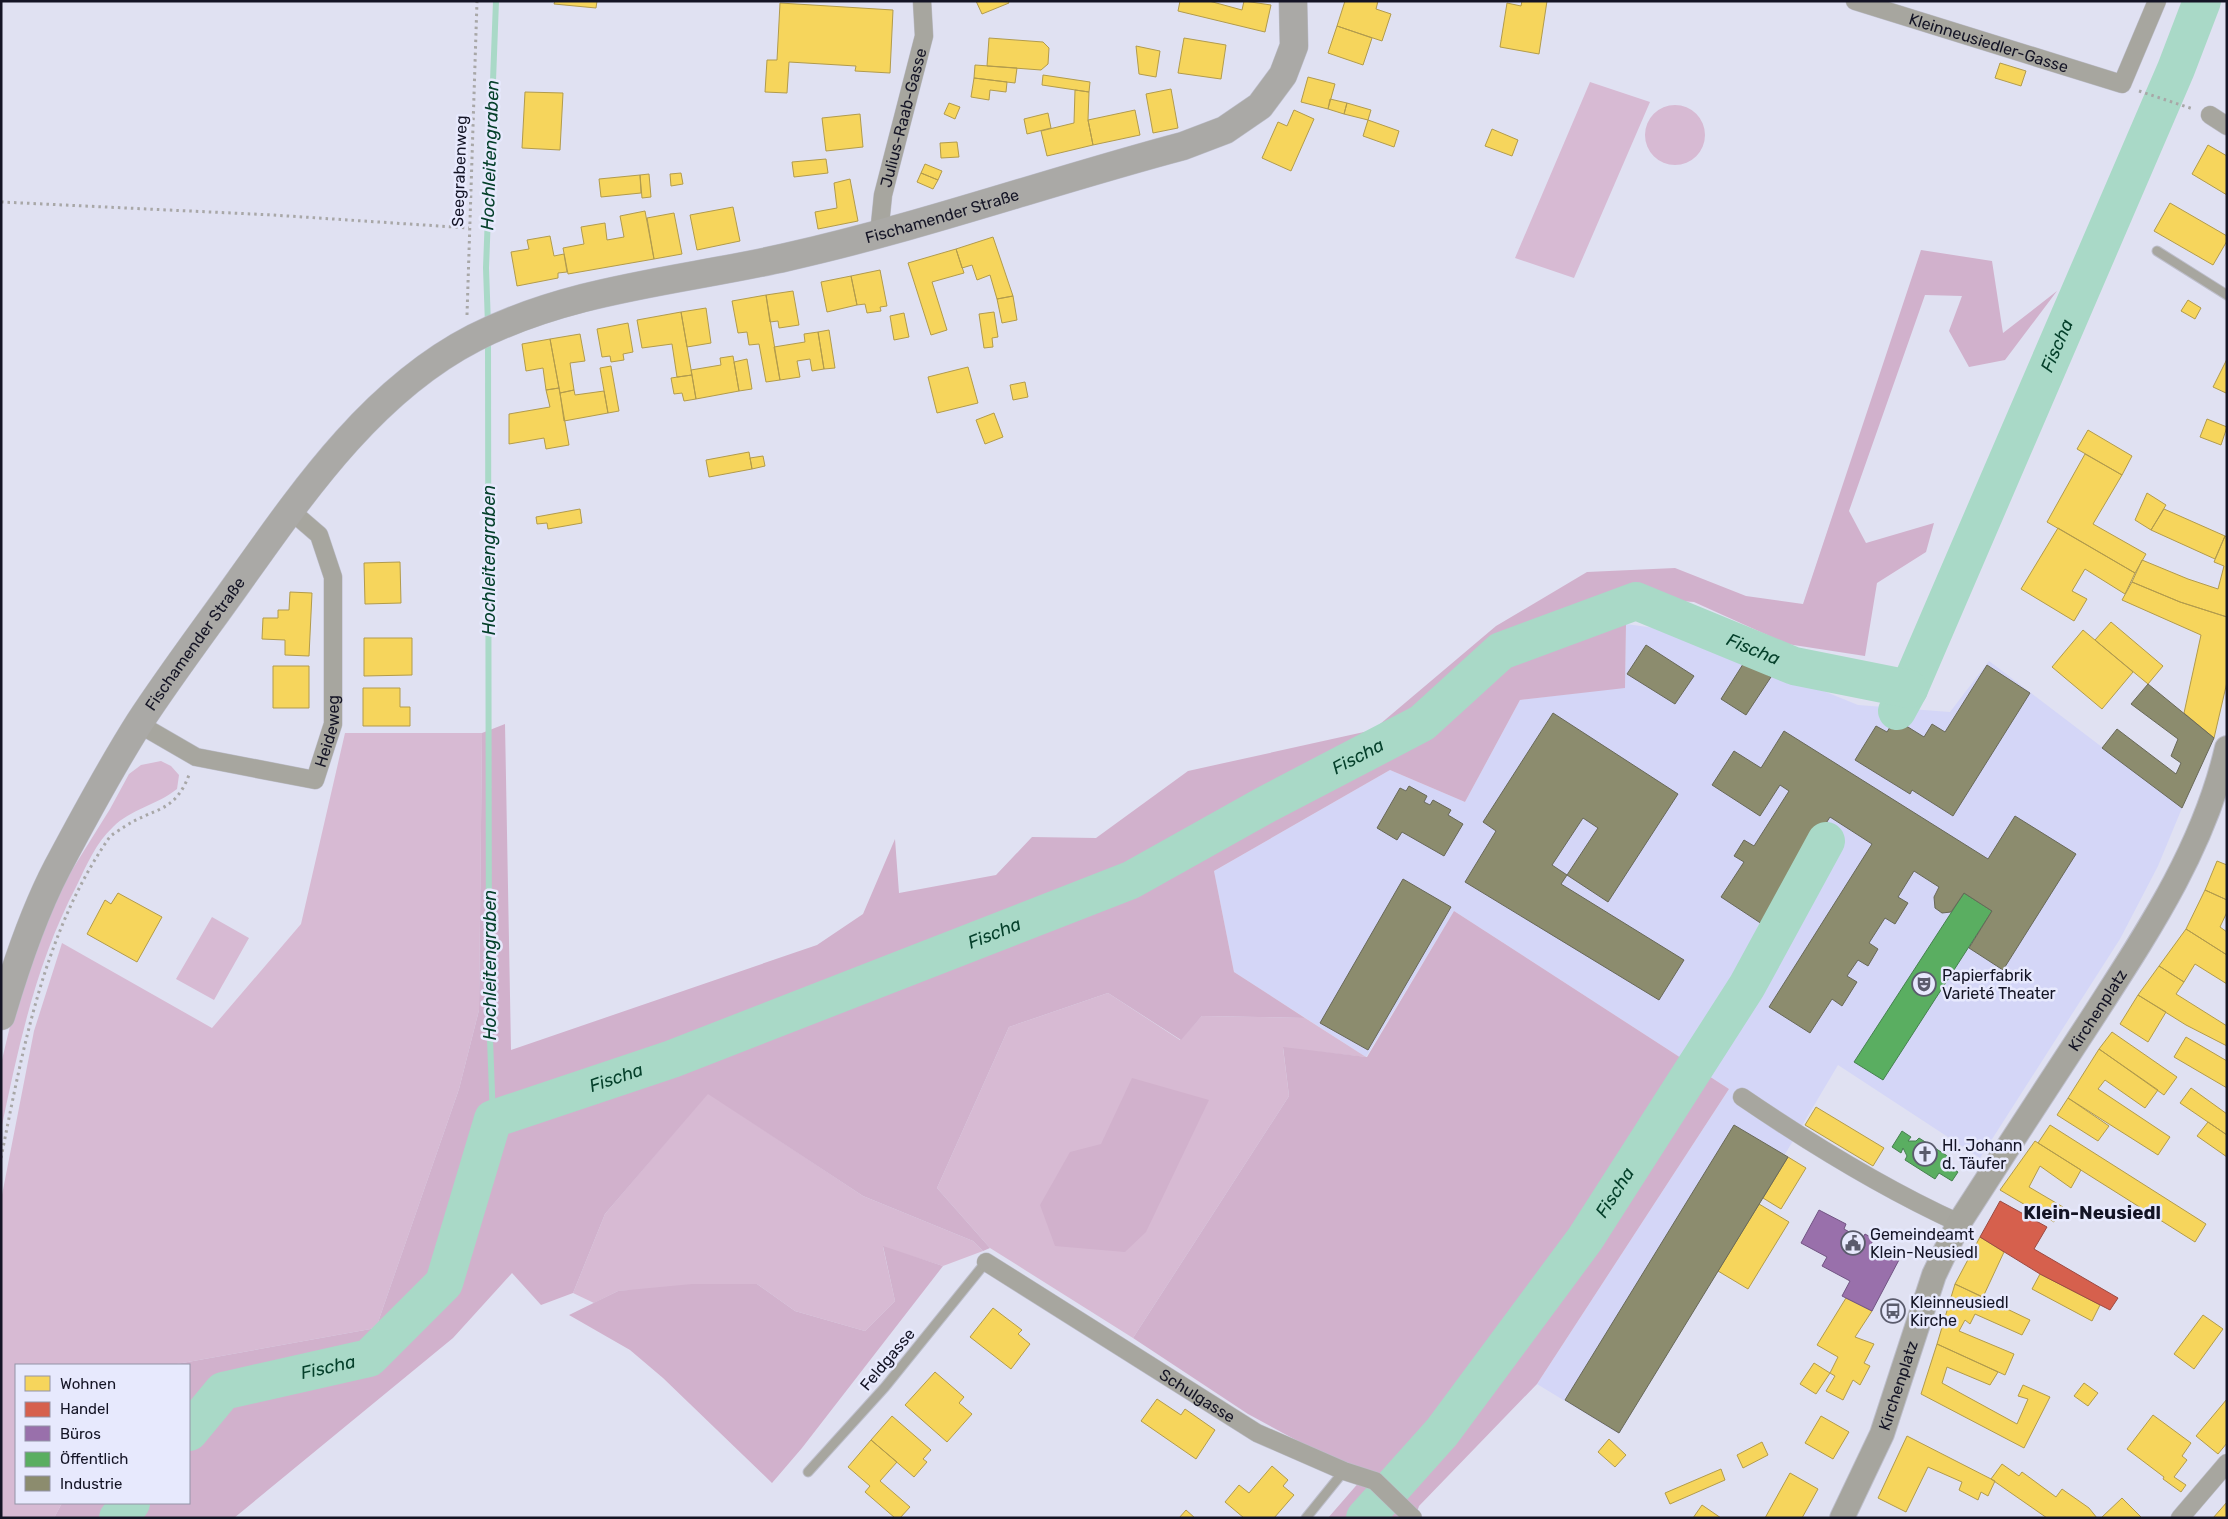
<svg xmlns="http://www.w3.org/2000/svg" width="2228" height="1519" font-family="Rubik,sans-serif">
  <rect width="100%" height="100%" fill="#e0e1f2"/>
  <path fill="#d4d6f7" d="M1626 624 1676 631 1858 705 1950 712 1989 661 2182 808 2158 866 2120 939 1980 1158 1838 1065 1619 1434 1537 1384 1729 1089 1454 911 1366 1057 1234 972 1214 871 1390 770 1465 802 1520 700 1625 687Z"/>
  <path fill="#d7bad3" d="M1590 82 1650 102 1574 278 1515 258Z
    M1645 135a30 30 0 1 1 60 0a30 30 0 1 1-60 0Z
    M345 733H482L479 1010 459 1089 376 1328 171 1365H16V1503H62L54 1518H1V1200L34 1031 62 943 212 1028 301 924Z
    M161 761 171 766 179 775 177 789C157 805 131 809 113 827 96 843 87 864 77 885 36 963 19 1044 1 1130V1064L11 1022 28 965 57 894 110 809 129 774 141 765Z
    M212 917 249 938 214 1000 176 979Z
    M1108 993 1180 1040 1202 1016 1305 1018 1366 1057 1283 1048 1289 1096 1133 1338 990 1248 937 1188 1009 1027Z
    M708 1093 863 1196 973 1241 983 1251 943 1266 883 1247 895 1301 865 1331 795 1311 757 1284 618 1291 594 1303 573 1293 605 1214Z"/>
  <path fill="#d1b1cc" d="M1921 250 1992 261 2003 333 2057 291 2005 360 1969 367 1949 331 1962 296 1925 295 1849 511 1866 543 1934 523 1926 552 1877 583 1865 656 1787 644 1694 602 1618 596 1626 624 1625 688 1520 700 1465 802 1390 770 1214 871 1234 972 1305 1018 1202 1016 1181 1040 1108 993 1009 1027 937 1188 990 1248 983 1251 973 1241 863 1196 708 1094 605 1214 573 1293 541 1305 512 1273 453 1338 234 1518H54L62 1503H189V1365H171L376 1328 459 1089 479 1010 482 733 505 724 511 1050 817 945 863 914 895 839 899 893 996 875 1032 837 1096 838 1188 771 1373 730 1496 626 1587 572 1675 568 1746 596 1803 604Z
    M1454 911 1729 1089 1537 1384 1419 1506 1415 1518H1328L1361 1480 1357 1473 1248 1414 1133 1338 1289 1096 1283 1047 1367 1057Z
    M1132 1078 1209 1100 1146 1232 1125 1252 1055 1246 1040 1205 1070 1152 1101 1144Z
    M883 1246 943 1266 802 1448 772 1483 663 1378 630 1350 569 1315 618 1291 692 1284H757L795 1311 865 1331 895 1301Z"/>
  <path fill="#f6d55c" stroke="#b29b4c" d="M555 1H597L596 8 554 4Z
    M976 1H1008L1009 3 982 14Z
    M1180 1H1209L1242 10 1244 1 1271 5 1265 32 1178 11Z
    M1345 1H1378L1376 9 1391 14 1382 41 1337 26Z
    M1522 1H1547L1539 54 1500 47 1507 3 1521 6Z
    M780 3 893 10 890 73 855 71 856 66 789 62 787 93 765 92 767 60H777Z
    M1337 26 1372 38 1363 65 1328 53Z
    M989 38 1043 42 1049 48 1048 64 1041 70 987 66Z
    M1184 38 1226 45 1221 79 1178 73Z
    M1136 46 1160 51 1156 77 1139 74Z
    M2000 63 2026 71 2021 86 1995 78Z
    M975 65 1017 68 1015 83 974 78Z
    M1043 75 1090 82 1089 92 1042 85Z
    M1308 77 1335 84 1328 109 1301 102Z
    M974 78 1007 82 1006 92 990 90 989 100 971 97Z
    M1171 89 1178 128 1153 133 1146 94Z
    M1075 90 1089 92 1088 120 1093 145 1047 156 1041 131 1074 123Z
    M525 92 563 93 560 150 522 148Z
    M1330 99 1347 103 1344 114 1328 109Z
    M949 103 960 107 955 119 944 114Z
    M1347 103 1371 110 1368 120 1344 114Z
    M1135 110 1140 135 1093 145 1088 120Z
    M1294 110 1314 119 1291 171 1262 158 1278 122 1287 126Z
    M1048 113 1051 128 1027 134 1024 119Z
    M860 114 863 147 826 151 822 118Z
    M1368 120 1399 131 1394 147 1363 136Z
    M1492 129 1518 140 1512 156 1485 146Z
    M957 142 959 157 941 158 940 143Z
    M2208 145 2227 156V195L2192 174Z
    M826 159 828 173 794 177 792 162Z
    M925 164 942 171 938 180 921 173Z
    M681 173 683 184 671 186 670 174Z
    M921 173 938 180 933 189 917 182Z
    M649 174 651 197 642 198 640 175Z
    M640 175 641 193 601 197 599 179Z
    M850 179 858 221 818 229 815 212 837 208 834 183Z
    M2170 203 2227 236V241L2213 265 2154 231Z
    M733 207 740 241 697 250 690 215Z
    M645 211 654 259 568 274 563 248 584 244 581 227 605 223 607 240 624 237 620 216Z
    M674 213 682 254 654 259 647 218Z
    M550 236 554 256 564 254 567 272 558 273V278L517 286 511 252 529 249 527 240Z
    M993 237 1013 296 997 299 990 275 977 280 972 265 962 268 956 249Z
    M956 249 964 273 932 282 947 330 931 335 908 263Z
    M880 270 887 306 880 307 881 311 867 313 865 304 857 305 851 276Z
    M851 276 857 305 827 312 821 282Z
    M793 291 799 325 779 328 778 321 770 322 766 295Z
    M766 295 780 380 766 382 759 344 749 345 747 332 738 333 732 301Z
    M1013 296 1017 320 1002 323 997 299Z
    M2188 300 2201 308 2195 319 2181 311Z
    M706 308 711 343 687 347 681 312Z
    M681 312 692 375 677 377 672 344 642 348 637 320Z
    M994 312 998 337 992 338 993 347 984 348 979 314Z
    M904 313 909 337 894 340 890 316Z
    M628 323 633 352 623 354 624 360 611 362 610 356 602 357 597 329Z
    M829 330 835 368 824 369 818 332Z
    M818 332 824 369 812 371 810 359 797 361 800 377 780 380 774 347 805 342 804 334Z
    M580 334 585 361 570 363 574 390 560 393 550 339Z
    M550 339 559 388 546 390 543 368 526 371 522 344Z
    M733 356 739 391 696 399 691 370 721 365 720 358Z
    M747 359 752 389 739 391 734 362Z
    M2227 359V392L2226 393 2213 387Z
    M611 366 619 411 608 413 600 368Z
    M968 367 978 403 937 413 928 377Z
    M692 375 696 399 684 401 682 393 674 394 671 378Z
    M1025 382 1028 397 1013 400 1010 385Z
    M559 388 569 445 546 449 544 438 509 444V414L550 407 546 390Z
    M574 390 575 395 604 391 608 413 564 421 560 393Z
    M994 413 1003 437 985 444 976 420Z
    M2207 419 2227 427 2221 445 2200 437Z
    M2088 430 2132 456 2122 475 2077 449Z
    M749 452 752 469 709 477 706 460Z
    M2085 454 2122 475 2093 524 2146 554 2135 573 2047 522Z
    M763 456 765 466 752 469 750 458Z
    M2147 493 2166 505 2151 530 2135 520Z
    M580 509 582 523 548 529 547 523 537 524 536 517Z
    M2164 509 2225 536 2215 559 2151 530Z
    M2058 528 2135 573 2125 594 2085 569 2072 591 2087 599 2074 621 2021 589Z
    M2225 536 2227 537V617L2180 602 2132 582 2142 560 2188 579 2218 589 2224 566 2214 562Z
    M400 562 401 603 365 604 364 563Z
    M2132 582 2180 602 2227 617V682L2214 738 2184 713 2201 635 2122 600Z
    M290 592 312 593 309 656 285 655V640L262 639 263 618H278V610H289Z
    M2111 622 2163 666 2148 684 2095 640Z
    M2083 630 2133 672 2102 709 2052 667Z
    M364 638H412V675L364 676Z
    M273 666H309V708H273Z
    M363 688H400V707H410V726H363Z
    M2217 861 2227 865V900L2205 890Z
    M2205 890 2227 900V912L2220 927 2227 932V955L2186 929Z
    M118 893 162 917 137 962 87 934 105 900 111 904Z
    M2186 929 2227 955V984L2195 964 2184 982 2159 966Z
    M2159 966 2184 982 2176 994 2227 1026V1046L2186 1025 2138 995Z
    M2138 995 2166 1012 2148 1042 2120 1024Z
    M2112 1032 2177 1077 2164 1095 2099 1049Z
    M2186 1037 2227 1061V1088L2174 1057Z
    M2099 1049 2158 1090 2145 1108 2105 1080 2098 1089 2170 1137 2158 1155 2068 1098Z
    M2191 1088 2227 1114V1135L2180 1103Z
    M2068 1098 2109 1126 2098 1141 2057 1115Z
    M1816 1107 1884 1148 1873 1166 1805 1125Z
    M2208 1122 2227 1135V1157L2197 1136Z
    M2050 1125 2206 1224 2195 1242 2038 1143Z
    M2035 1141 2081 1170 2071 1188 2040 1166 2029 1187 2063 1207 2054 1222 2000 1190Z
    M1788 1157 1806 1168 1781 1209 1763 1198Z
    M1759 1204 1789 1222 1748 1289 1718 1271Z
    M1980 1237 2004 1252 1983 1297 1955 1284Z
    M2040 1274 2100 1305 2092 1321 2032 1289Z
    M1955 1284 2030 1320 2022 1335 1975 1314 1970 1324 1965 1320 1959 1331 2014 1354 2005 1375 1937 1344Z
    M1846 1298 1872 1311 1855 1337 1874 1344 1864 1363 1870 1366 1860 1385 1853 1380 1843 1400 1826 1391 1835 1376 1830 1373 1838 1357 1817 1345Z
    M993 1308 1022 1330 1018 1334 1030 1344 1011 1369 970 1337Z
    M2203 1315 2223 1329 2194 1369 2174 1354Z
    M1937 1344 1998 1372 1990 1385 1947 1367 1942 1383 2017 1424 2028 1399 2018 1396 2023 1385 2050 1397 2024 1448 1921 1394Z
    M1814 1363 1830 1373 1816 1394 1800 1384Z
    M935 1372 964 1397 959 1403 972 1414 947 1442 905 1405Z
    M2084 1383 2098 1393 2088 1406 2074 1396Z
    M1157 1399 1181 1415 1185 1409 1215 1430 1196 1459 1141 1421Z
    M2227 1399V1443L2218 1454 2196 1436Z
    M2153 1415 2191 1443 2182 1456 2187 1460 2174 1477 2186 1485 2181 1492 2163 1479 2164 1477 2127 1449Z
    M892 1416 931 1450 923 1459 927 1462 914 1477 871 1440Z
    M1821 1416 1849 1432 1833 1459 1805 1443Z
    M1907 1436 1995 1481 1988 1496 1981 1492 1978 1500 1959 1490 1962 1482 1928 1467 1906 1512 1878 1498Z
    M1609 1439 1626 1455 1615 1467 1598 1452Z
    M871 1440 897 1462 880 1481 910 1507 900 1518H895L865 1492 870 1486 848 1467Z
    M1762 1442 1768 1455 1743 1468 1737 1455Z
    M2002 1464 2019 1476 2022 1472 2056 1497 2062 1489 2089 1508 2097 1518H2047L1991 1479Z
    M1272 1466 1288 1480 1283 1486 1294 1495 1274 1518H1244L1225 1502 1239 1485 1249 1493Z
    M1721 1469 1725 1480 1670 1504 1665 1493Z
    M1790 1473 1818 1489 1802 1518H1765Z
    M2122 1498 2142 1518H2101Z
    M2227 1502V1518H2213Z
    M1702 1505 1721 1518H1693Z
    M1186 1510 1195 1518H1179Z"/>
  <path fill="#d6604d" stroke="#9c4941" d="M2000 1201 2047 1227 2034 1249 2118 1298 2110 1310 2040 1274 1980 1237Z"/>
  <path fill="#9970ab" stroke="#715483" d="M1819 1210 1846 1224 1844 1229 1862 1239 1865 1234 1874 1239 1871 1244 1900 1258 1872 1311 1842 1296 1850 1281 1822 1266 1827 1257 1801 1243Z"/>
  <path fill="#5aae61" stroke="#45804f" d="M1964 893 1992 911 1883 1080 1854 1062Z
    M1902 1131 1911 1137 1908 1141H1916L1919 1138 1949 1157 1945 1164 1958 1172 1952 1181 1939 1173 1935 1179 1905 1160 1907 1156 1903 1148 1901 1153 1892 1147Z"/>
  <path fill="#8c8c6e" stroke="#686858" d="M1646 645 1694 676 1675 704 1627 674Z
    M1745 661 1771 677 1746 715 1721 699Z
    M1987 665 2030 693 1953 816 1912 790 1910 794 1855 760 1876 726 1887 732 1895 719 1924 737 1932 724 1945 732Z
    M2148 684 2214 738 2182 808 2102 748 2117 729 2176 774 2181 763 2171 756 2178 739 2131 704Z
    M1553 713 1678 794 1608 902 1567 875 1598 828 1583 818 1552 865 1567 875 1561 884 1684 960 1659 1000 1465 882 1496 831 1483 822Z
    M1784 731 1988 859 2015 816 2076 854 2003 970 1969 948 1992 911 1964 893 1951 912 1942 913 1935 908 1934 897 1939 887 1914 871 1898 897 1908 903 1895 924 1885 918 1869 943 1878 949 1868 966 1858 960 1847 976 1857 982 1842 1006 1832 999 1810 1033 1769 1007 1872 844 1830 817 1762 924 1721 897 1744 862 1734 856 1744 840 1754 846 1789 791 1780 785 1760 816 1712 785 1734 751 1761 768Z
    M1409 786 1427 796 1424 802 1430 805 1433 800 1451 810 1448 815 1463 824 1444 856 1402 832 1397 840 1377 828 1400 788 1406 791Z
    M1403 879 1451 907 1368 1050 1320 1023Z
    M1734 1125 1788 1157 1619 1433 1565 1400Z"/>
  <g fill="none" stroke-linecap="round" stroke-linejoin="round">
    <path stroke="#a9d9c7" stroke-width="6" d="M488 325 486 268 496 1
      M488 340 489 1012 493 1119"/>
    <g stroke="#a9d9c7" stroke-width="38">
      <path id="s1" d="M1897 711 1909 689 2176 69 2202 1"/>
      <path id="s2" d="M189 1432 223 1391 369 1358 444 1283 493 1119 672 1059 1131 880 1265 805 1422 723 1501 651 1636 601 1794 666 1909 689"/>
      <path d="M118 1518 131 1503"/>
      <path id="s3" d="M1365 1518 1442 1432 1585 1239 1747 986 1826 841"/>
    </g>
    <g stroke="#bdbecb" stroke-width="11">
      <path id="service" d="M2157 251 2227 295
        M808 1472 885 1387 986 1262
        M1306 1518 1344 1471"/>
    </g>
    <g stroke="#bdbecb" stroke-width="19">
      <g id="minor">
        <path id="s4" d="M1855 1 2122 84 2157 1"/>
        <path d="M2210 115 2227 126"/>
        <path id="s5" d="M879 234 883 195 924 36 922 1"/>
        <path id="s6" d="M139 724 196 757 315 780 333 724V577L319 535 290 510"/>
        <path d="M1742 1097C1811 1144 1882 1188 1959 1223"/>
        <path id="s7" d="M986 1262 1257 1433 1344 1471 1375 1481 1413 1518"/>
        <path d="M2180 1518 2227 1463"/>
      </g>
    </g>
    <g stroke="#bdbecb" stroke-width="26">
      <g id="secondary">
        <path id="s8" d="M1842 1518 1882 1434 1934 1275 1959 1223C2002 1156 2045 1090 2089 1023 2145 936 2203 851 2227 748"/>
      </g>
    </g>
    <g stroke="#bdbecb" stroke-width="29">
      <g id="primary">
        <path id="s9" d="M1 1016C16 965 33 914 57 868 83 819 110 769 139 723 171 674 206 628 240 580 304 490 373 390 474 338 572 288 682 281 787 257 921 227 1051 181 1183 146L1225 130 1260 106 1283 75 1294 46 1293 1"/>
      </g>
    </g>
    <path stroke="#a8a7a7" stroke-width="3" stroke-dasharray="2.5 4" stroke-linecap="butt" d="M2139 91 2193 109
      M1 202 273 215 469 228
      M467 315 477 1
      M1 1158C23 1048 44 932 109 838 113 833 120 830 124 827 154 807 174 814 189 775"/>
    <use href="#service" stroke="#a7a69f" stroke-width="9"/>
    <use href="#minor" stroke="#a7a69f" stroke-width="18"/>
    <use href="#secondary" stroke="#a6a59e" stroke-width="24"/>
    <use href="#primary" stroke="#aaa9a6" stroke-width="28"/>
  </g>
  <defs>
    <g id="theatre-ring" transform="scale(1.25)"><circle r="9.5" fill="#e7e9fd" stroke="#5b5c6d" stroke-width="1.5"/><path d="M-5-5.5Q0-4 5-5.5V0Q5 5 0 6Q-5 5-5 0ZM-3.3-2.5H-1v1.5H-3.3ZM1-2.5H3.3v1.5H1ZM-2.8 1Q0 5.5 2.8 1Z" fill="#5b5c6d"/></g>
    <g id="church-ring" transform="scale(1.25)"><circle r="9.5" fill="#e7e9fd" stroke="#5b5c6d" stroke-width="1.5"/><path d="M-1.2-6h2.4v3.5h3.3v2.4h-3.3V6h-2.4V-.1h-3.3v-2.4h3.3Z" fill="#5b5c6d"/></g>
    <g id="civic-ring" transform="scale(1.25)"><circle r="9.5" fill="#e7e9fd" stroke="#5b5c6d" stroke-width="1.5"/><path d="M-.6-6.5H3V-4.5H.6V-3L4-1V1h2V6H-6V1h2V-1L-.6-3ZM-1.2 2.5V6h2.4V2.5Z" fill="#5b5c6d"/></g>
    <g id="bus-ring" transform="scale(1.25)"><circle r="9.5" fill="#e7e9fd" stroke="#5b5c6d" stroke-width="1.5"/><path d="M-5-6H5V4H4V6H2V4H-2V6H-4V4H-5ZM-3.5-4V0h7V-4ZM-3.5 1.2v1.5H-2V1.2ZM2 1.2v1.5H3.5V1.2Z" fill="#5b5c6d"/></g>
  </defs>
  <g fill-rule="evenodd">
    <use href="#theatre-ring" x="1924" y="984"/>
    <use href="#church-ring" x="1925" y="1154"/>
    <use href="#civic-ring" x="1853" y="1243"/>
    <use href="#bus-ring" x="1893" y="1311"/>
  </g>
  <g text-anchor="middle" stroke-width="5" stroke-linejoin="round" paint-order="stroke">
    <g font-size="16" fill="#141425" stroke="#e7e9fd">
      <text dy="6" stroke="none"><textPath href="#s4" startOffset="140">Kleinneusiedler-Gasse</textPath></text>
      <text dy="6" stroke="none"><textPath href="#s5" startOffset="119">Julius-Raab-Gasse</textPath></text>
      <text transform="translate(459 171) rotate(-88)" y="6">Seegrabenweg</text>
      <text dy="6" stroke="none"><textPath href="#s9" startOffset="1325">Fischamender Straße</textPath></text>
      <text dy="6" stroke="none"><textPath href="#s9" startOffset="422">Fischamender Straße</textPath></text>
      <text dy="6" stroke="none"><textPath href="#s6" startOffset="238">Heideweg</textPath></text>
      <text dy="6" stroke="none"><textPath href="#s8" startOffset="572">Kirchenplatz</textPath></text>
      <text transform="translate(887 1359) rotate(-50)" y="6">Feldgasse</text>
      <text dy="6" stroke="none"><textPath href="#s8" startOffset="144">Kirchenplatz</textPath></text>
      <text dy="6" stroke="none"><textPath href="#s7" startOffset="250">Schulgasse</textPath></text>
    </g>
    <g font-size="16" fill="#141425" stroke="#e7e9fd" text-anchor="start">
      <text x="1942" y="981">Papierfabrik<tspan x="1942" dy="18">Varieté Theater</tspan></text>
      <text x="1942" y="1151">Hl. Johann<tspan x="1942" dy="18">d. Täufer</tspan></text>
      <text x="1870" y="1240">Gemeindeamt<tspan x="1870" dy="18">Klein-Neusiedl</tspan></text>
      <text x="1910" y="1308">Kleinneusiedl<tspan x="1910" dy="18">Kirche</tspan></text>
    </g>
    <g font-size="18" font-style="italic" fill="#05402b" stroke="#e7e9fd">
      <text transform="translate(490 155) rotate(-88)" y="6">Hochleitengraben</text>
      <text dy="6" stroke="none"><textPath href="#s1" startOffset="399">Fischa</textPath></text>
      <text transform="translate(489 560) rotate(-90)" y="6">Hochleitengraben</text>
      <text dy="6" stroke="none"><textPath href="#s2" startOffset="1870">Fischa</textPath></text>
      <text dy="6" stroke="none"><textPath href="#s2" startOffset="1420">Fischa</textPath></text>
      <text dy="6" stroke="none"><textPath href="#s2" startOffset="1015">Fischa</textPath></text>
      <text transform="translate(490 965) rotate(-90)" y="6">Hochleitengraben</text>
      <text dy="6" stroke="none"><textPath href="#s2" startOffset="610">Fischa</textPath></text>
      <text dy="6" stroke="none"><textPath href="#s3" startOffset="411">Fischa</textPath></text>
      <text dy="6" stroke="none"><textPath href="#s2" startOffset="161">Fischa</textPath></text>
    </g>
    <g font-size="19" font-weight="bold" fill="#141425" stroke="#e7e9fd">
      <text x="2092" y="1219">Klein-Neusiedl</text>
    </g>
  </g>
  <rect width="2228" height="1519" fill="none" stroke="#141425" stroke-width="5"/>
  <rect x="15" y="1364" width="175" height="140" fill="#e7e9fd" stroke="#9394a7"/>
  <rect x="25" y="1376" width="25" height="15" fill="#f6d55c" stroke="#9394a7"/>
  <text x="60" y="1389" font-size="15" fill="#141425">Wohnen</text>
  <rect x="25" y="1402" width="25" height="15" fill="#d6604d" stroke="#9394a7"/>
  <text x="60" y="1414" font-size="15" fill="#141425">Handel</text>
  <rect x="25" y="1426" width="25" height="15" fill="#9970ab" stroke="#9394a7"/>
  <text x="60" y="1439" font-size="15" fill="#141425">Büros</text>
  <rect x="25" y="1452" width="25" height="15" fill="#5aae61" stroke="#9394a7"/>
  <text x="60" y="1464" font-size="15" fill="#141425">Öffentlich</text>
  <rect x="25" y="1476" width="25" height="15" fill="#8c8c6e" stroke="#9394a7"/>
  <text x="60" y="1489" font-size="15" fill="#141425">Industrie</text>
</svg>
